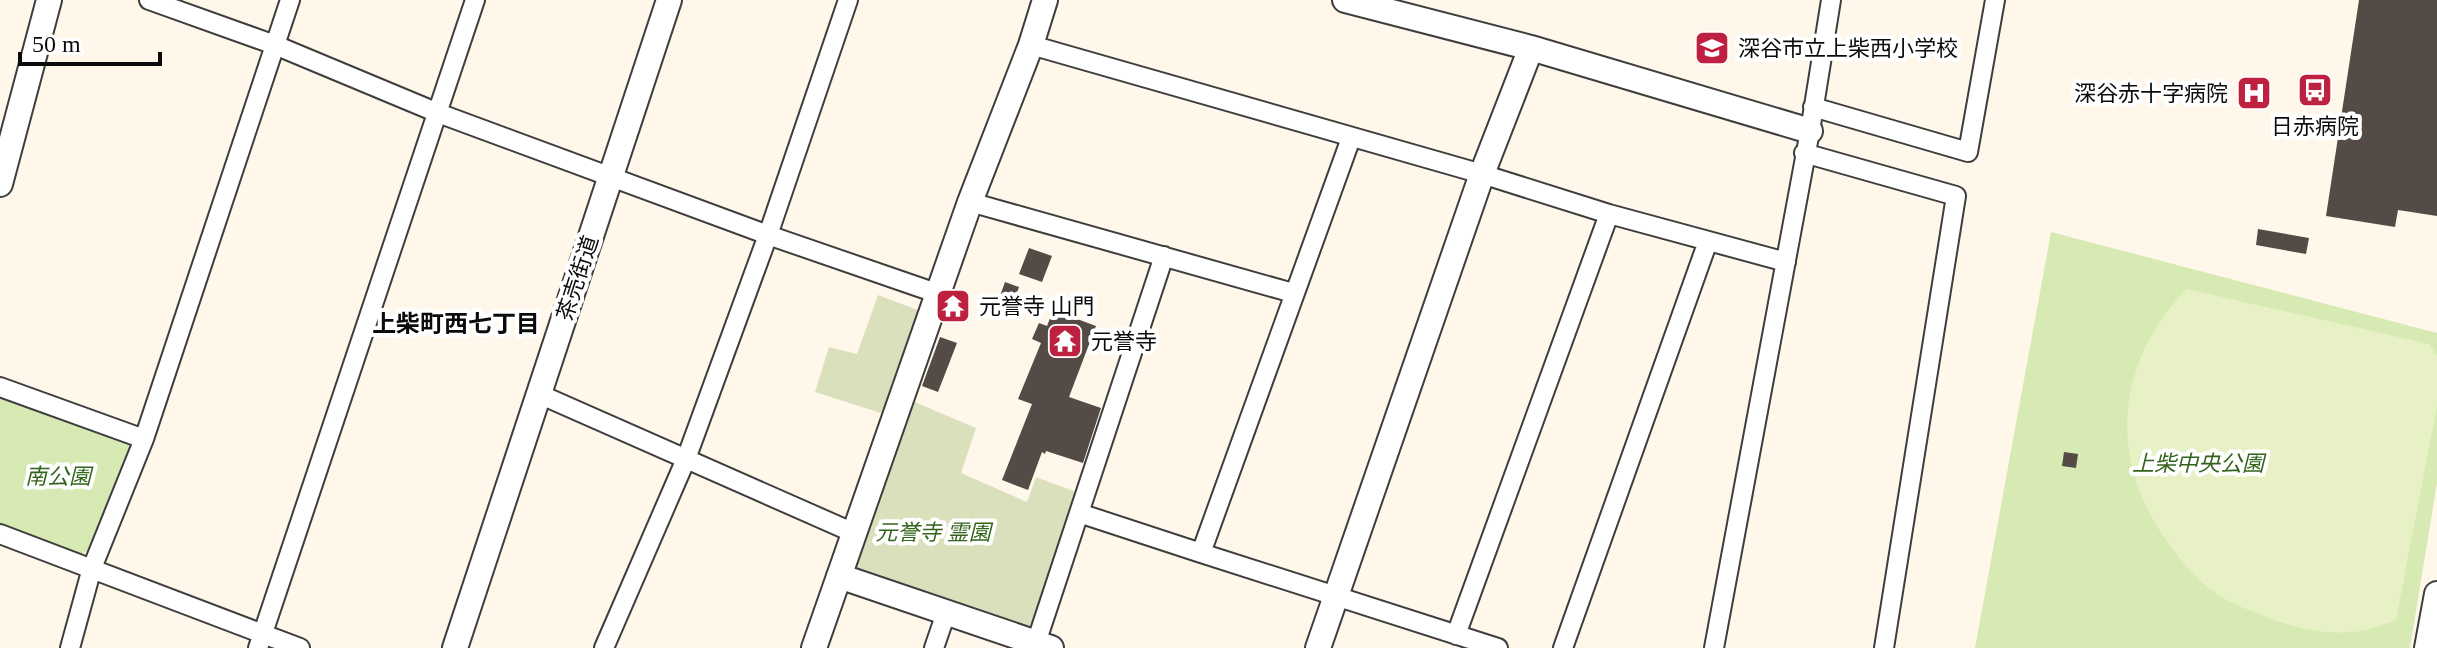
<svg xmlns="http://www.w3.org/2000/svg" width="2437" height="648" font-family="'Times New Roman','Noto Sans JP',serif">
  <rect width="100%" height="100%" fill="#fff8ea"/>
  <path fill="#d7eab3" d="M2051 232 2437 333V483L2410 648H1975Z
    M0 392 127 438 131 450 90 550 78 555 0 524Z"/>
  <path fill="#dae0bb" d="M878 295 923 312 887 415 815 392 829 347 857 354Z
    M910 400 976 428 961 473 1027 502 1036 477 1076 492 1030 632 852 572Z"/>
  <path fill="#e8f1c5" d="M2187 289 2429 344 2437 356V406L2396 620C2386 623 2376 628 2367 630 2331 637 2291 628 2259 614 2248 610 2236 605 2225 599 2202 586 2184 565 2169 544 2107 461 2115 362 2187 289Z"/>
  <path fill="#544b47" d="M2359 0H2437V216L2398 210 2395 227 2326 216Z
    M2258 229 2309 238 2306 254 2256 245Z
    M1029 248 1052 256 1042 282 1019 274Z
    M1005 282 1019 287 1014 301 1000 296Z
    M953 296 966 300 960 318 947 314Z
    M1053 310 1096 326 1069 397 1101 408 1083 463 1046 451 1045 454 1042 452 1028 490 1002 480 1032 404 1018 399 1041 343 1032 339 1039 323 1047 326Z
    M940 337 957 343 938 392 922 386Z
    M2064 452 2078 454 2076 468 2062 466Z"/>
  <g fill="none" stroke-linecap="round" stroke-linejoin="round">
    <g stroke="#3e3e3e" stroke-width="22">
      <path id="minor" d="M149 0 275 45 438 113 768 235 939 294
        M1031 45 1482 174 1609 214 1786 262
        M1813 107 1968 152 1995 0
        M1351 138 1201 553 1498 648
        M1804 153 1956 196 1884 648
        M970 202 1293 293
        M0 387 144 439
        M539 394 854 533
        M1079 513 1201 553
        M0 534 300 648
        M1456 635 1609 214
        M1036 643 1164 256
        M70 648 92 568 144 439 290 0
        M258 648 475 0
        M604 648 686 459 768 235 848 0
        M934 648 946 613
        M1563 648 1708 241
        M1714 648 1810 131 1831 0"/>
    </g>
    <g stroke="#3e3e3e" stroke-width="28">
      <path id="tertiary" d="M1345 0 1531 48 1810 131
        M0 184 49 0
        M839 576 1051 648
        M455 648 669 0
        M814 648 970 202 1031 45 1045 0
        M1318 648 1482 174 1531 48
        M2427 648 2437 594"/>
    </g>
    <use href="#minor" stroke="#fff" stroke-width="18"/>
    <use href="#tertiary" stroke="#fff" stroke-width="24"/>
  </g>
  <defs>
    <g id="school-square" transform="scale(1.8)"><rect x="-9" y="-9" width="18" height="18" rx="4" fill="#be203f" stroke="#fff"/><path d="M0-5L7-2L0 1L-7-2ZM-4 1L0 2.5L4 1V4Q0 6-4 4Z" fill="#fff"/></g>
    <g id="bus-square" transform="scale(1.8)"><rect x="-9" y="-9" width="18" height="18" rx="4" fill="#be203f" stroke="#fff"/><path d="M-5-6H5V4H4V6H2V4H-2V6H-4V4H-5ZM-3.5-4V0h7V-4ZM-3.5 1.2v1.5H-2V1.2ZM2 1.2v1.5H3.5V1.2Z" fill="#fff"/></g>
    <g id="hospital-square" transform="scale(1.8)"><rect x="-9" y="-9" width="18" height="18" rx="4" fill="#be203f" stroke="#fff"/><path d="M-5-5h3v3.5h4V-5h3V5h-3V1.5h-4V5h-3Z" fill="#fff"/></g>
    <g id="temple-square" transform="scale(1.8)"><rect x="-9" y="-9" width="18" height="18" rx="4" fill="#be203f" stroke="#fff"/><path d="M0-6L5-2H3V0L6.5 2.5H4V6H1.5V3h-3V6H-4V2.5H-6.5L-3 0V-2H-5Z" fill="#fff"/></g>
  </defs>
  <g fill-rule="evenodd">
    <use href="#school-square" x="1712" y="48"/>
    <use href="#bus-square" x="2315" y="90"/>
    <use href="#hospital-square" x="2254" y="93"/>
    <use href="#temple-square" x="953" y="306"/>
    <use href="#temple-square" x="1065" y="341"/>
  </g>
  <g text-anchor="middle" stroke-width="8" stroke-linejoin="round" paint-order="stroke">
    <g font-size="22" fill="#0b0b0b" stroke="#fff" text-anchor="start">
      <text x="1738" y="56">深谷市立上柴西小学校</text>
      <text x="2228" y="101" text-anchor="end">深谷赤十字病院</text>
      <text x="2315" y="134" text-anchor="middle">日赤病院</text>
      <text x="979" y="314">元誉寺 山門</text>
      <text x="1091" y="349">元誉寺</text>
    </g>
    <g font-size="22" fill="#0b0b0b" stroke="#fff">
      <text transform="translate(577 278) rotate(-72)" y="8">茶売街道</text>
    </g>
    <g font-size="22" font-style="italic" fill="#34641b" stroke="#fff">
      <text x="2198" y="471">上柴中央公園</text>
      <text x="58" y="484">南公園</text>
      <text x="933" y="540">元誉寺 霊園</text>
    </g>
    <g font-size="24" font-weight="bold" fill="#0b0b0b" stroke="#fff">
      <text x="456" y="332">上柴町西七丁目</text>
    </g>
  </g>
  <path d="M20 52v12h140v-12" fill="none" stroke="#0b0b0b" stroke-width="4"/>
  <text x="32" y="52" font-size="24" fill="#0b0b0b" stroke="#ffffff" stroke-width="6" paint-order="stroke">50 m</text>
</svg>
